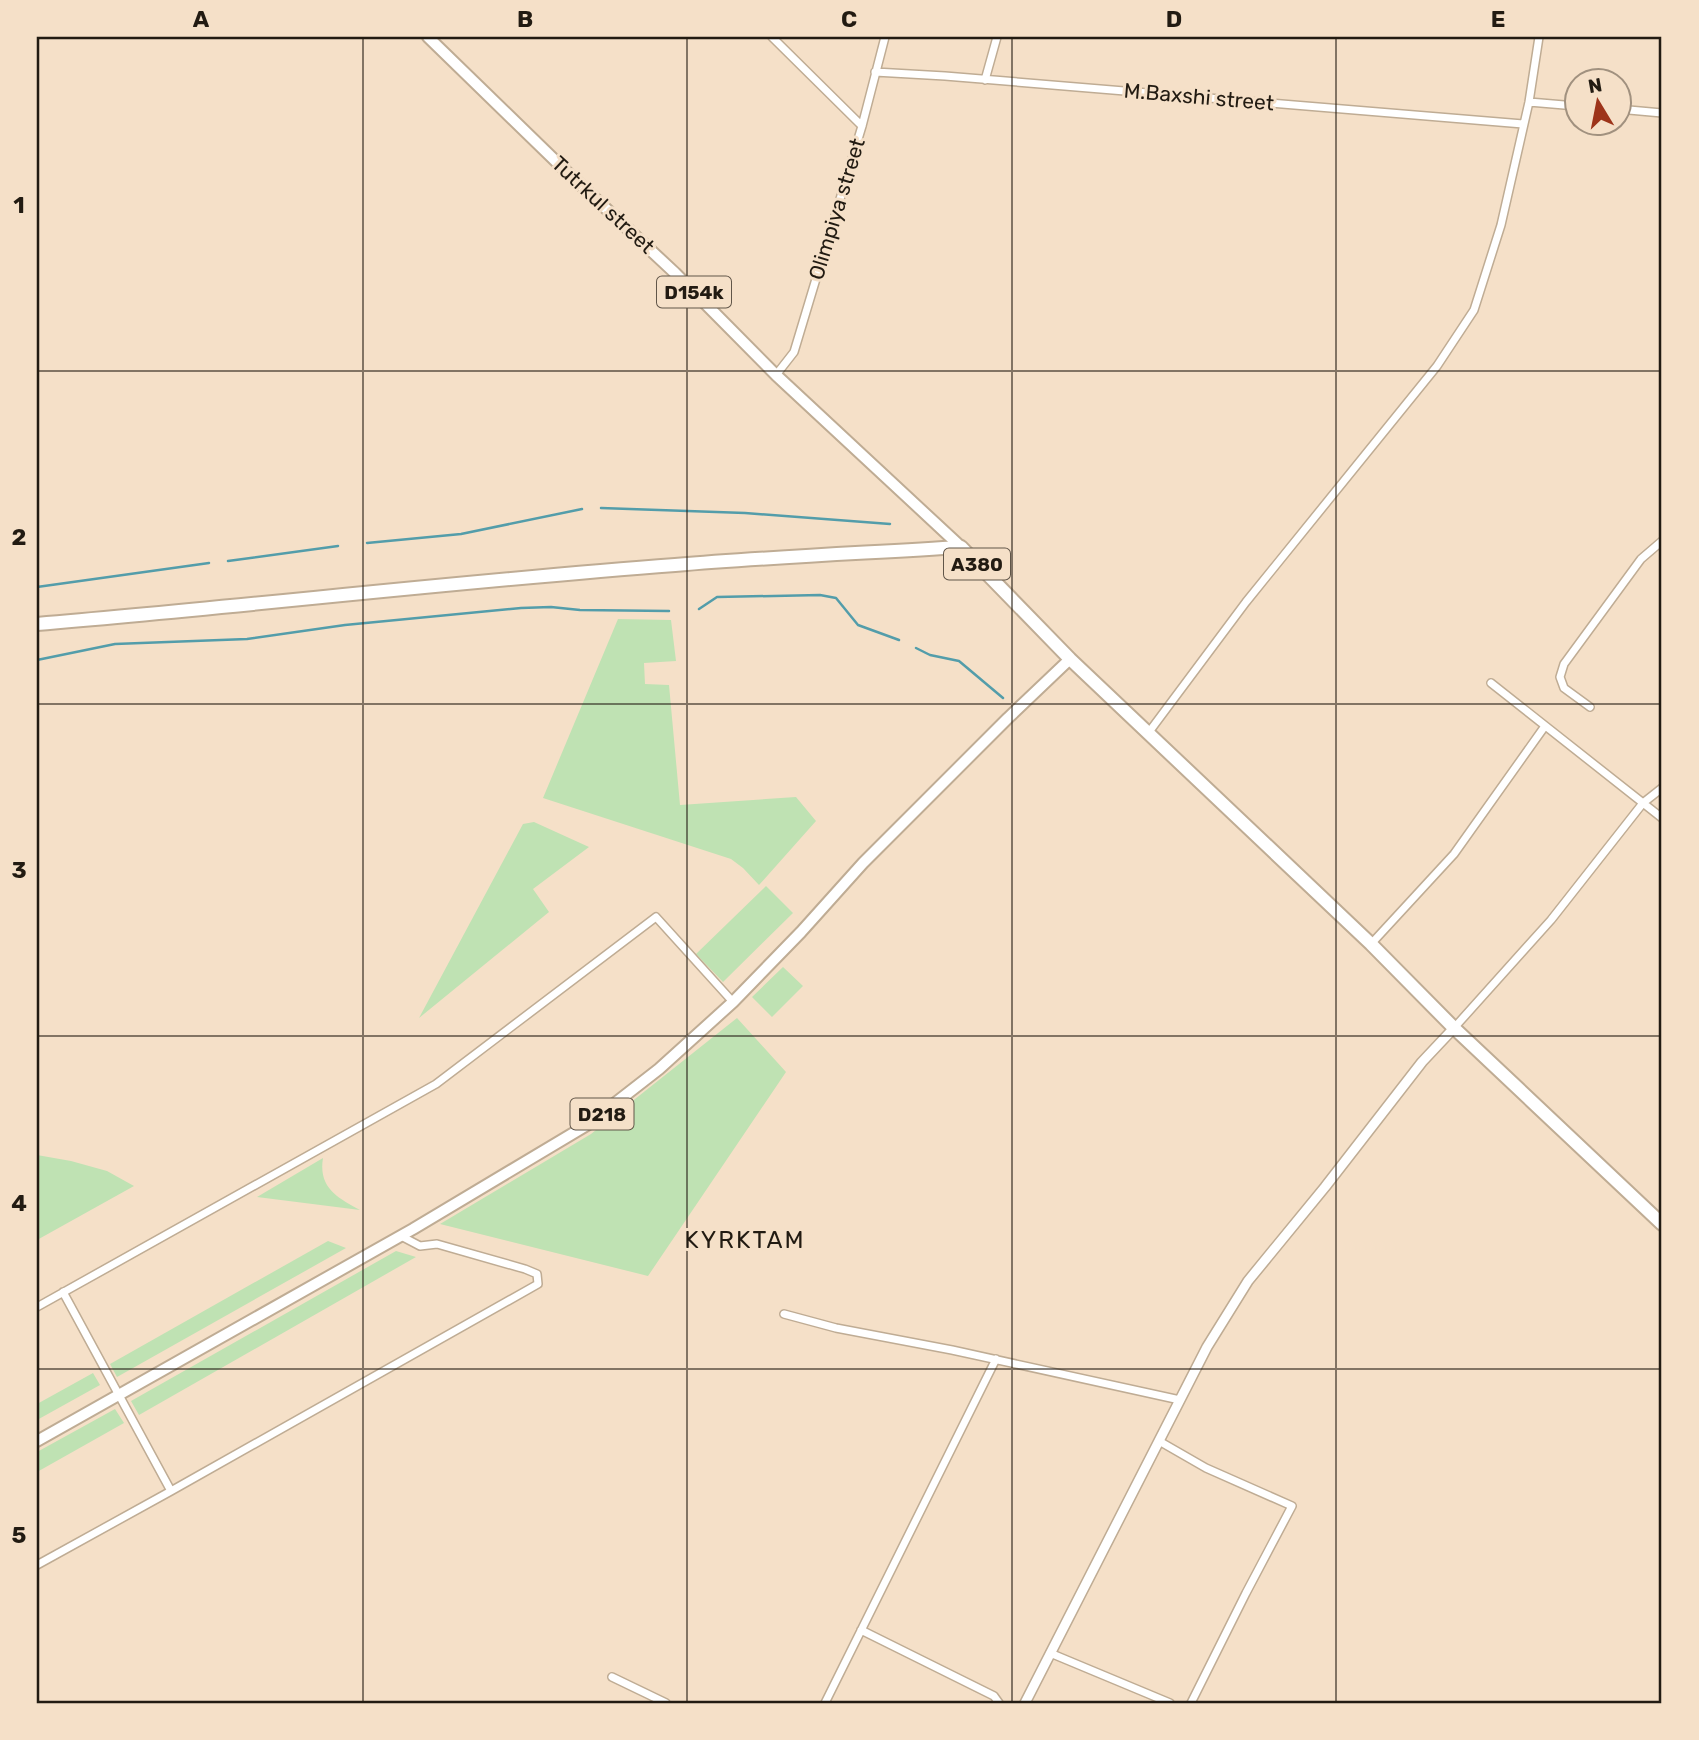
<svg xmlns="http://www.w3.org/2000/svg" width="1699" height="1740" font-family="Rubik,sans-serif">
  <rect width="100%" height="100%" fill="#f5e0c8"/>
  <path fill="#bfe2b3" d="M618 619 671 620 676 661 644 663 645 684 669 685 680 805 796 797 816 821 759 885 743 868 731 859 543 798Z
    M534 822 589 847 533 889 549 912 419 1018 523 824Z
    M766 886 793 913 723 982 696 954Z
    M783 967 803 986 772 1017 752 997Z
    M737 1018 786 1072 648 1276 440 1224 591 1134Z
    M37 1155 71 1161 107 1171 134 1186 37 1240Z
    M323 1158C318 1188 338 1198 360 1210L257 1197Z
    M328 1241 346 1248 117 1377 110 1364Z
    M396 1251 416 1257 139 1415 131 1401Z
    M93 1373 100 1385 37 1420V1404Z
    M115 1409 124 1423 37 1472V1452Z"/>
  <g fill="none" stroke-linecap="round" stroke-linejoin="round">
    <path stroke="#539daa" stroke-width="2.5" d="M601 508 745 513 890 524
      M367 543 461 534 582 509
      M228 561 338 546
      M37 587 209 563
      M699 609 717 597 820 595 836 598 858 625 899 640
      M916 648 930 655 959 661 1003 698
      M37 660 115 644 247 639 345 625 521 608 551 607 580 610 669 611"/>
    <g stroke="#bfac94" stroke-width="10">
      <path id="minor" d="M772 37 862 126
        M875 72 945 76 1523 124
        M985 80 997 37
        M1529 102 1576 106
        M1618 109 1662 113
        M776 375 794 352 862 126 885 37
        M1491 683 1662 818
        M1590 707 1564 688 1560 677 1564 664 1641 559 1662 541
        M1149 732 1246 602 1437 366 1474 310 1501 225 1529 102 1539 37
        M1371 944 1454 854 1545 726
        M1454 1028 1551 920 1643 803 1662 788
        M63 1292 171 1491
        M37 1307 436 1084 656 917 733 1002
        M784 1314 836 1328 952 1350 1180 1400
        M1159 1441 1206 1468 1292 1506 1246 1593 1191 1703
        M37 1565 171 1491 538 1284 537 1274 525 1269 437 1244 420 1246 401 1236
        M861 1630 994 1696 999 1703
        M1050 1653 1170 1703
        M612 1677 666 1703
        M825 1703 996 1359"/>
    </g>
    <g stroke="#bfac94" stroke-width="12">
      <path id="tertiary" d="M1025 1703 1207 1347 1248 1281 1325 1187 1422 1062 1454 1028"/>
    </g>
    <g stroke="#bfac94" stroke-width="14">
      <path id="primary" d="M428 37 571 176 675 273 776 375 961 547
        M37 1441 413 1229 587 1125 659 1069 733 1002 801 932 863 863 1008 718 1070 659"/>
    </g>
    <g stroke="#bfac94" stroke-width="16">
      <path id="trunk" d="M37 624C250 606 462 581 675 565 770 557 866 553 961 547L1070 659 1371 944 1454 1028 1662 1224"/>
    </g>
    <use href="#minor" stroke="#fff" stroke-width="7"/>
    <use href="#tertiary" stroke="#fff" stroke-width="9"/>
    <use href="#primary" stroke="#fff" stroke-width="10"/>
    <use href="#trunk" stroke="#fff" stroke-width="12"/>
  </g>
  <path fill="none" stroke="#221b12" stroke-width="2" stroke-opacity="0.55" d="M363 37V1703M687 37V1703M1012 37V1703M1336 37V1703M37 371H1662M37 704H1662M37 1036H1662M37 1369H1662"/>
  <g text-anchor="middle" stroke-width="6" stroke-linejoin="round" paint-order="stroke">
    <g fill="#f5e0c8" stroke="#615649" stroke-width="2">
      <rect x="657" y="276.5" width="74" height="31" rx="5"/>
      <rect x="944" y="548.5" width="66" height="31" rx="5"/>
      <rect x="570.5" y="1098.5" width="63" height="31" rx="5"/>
    </g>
    <g font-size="19" font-weight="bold" fill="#221b12">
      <text x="694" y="299">D154k</text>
      <text x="977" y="571">A380</text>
      <text x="602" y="1121">D218</text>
    </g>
    <g font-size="21" fill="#221b12" stroke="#f5e0c8">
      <text transform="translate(1199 97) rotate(5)" y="7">M.Baxshi street</text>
      <text transform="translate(603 205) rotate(43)" y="7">Tutrkul street</text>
      <text transform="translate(837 209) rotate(-73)" y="7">Olimpiya street</text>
    </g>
    <g font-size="24" letter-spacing="2" fill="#221b12" stroke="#f5e0c8">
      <text x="745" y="1248">KYRKTAM</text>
    </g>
  </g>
  <rect width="1699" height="1740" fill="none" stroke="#f5e0c8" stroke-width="77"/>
  <g transform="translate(1598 102) rotate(350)"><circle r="33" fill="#f5e0c8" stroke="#a1917f" stroke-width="2"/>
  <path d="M0-5L12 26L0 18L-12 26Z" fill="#9d341a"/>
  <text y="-10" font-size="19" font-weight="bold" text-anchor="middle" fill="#221b12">N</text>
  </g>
  <rect x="38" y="38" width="1622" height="1664" fill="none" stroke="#221b12" stroke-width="2.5"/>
  <g font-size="23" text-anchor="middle" font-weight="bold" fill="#221b12">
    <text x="201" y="27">A</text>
    <text x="525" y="27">B</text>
    <text x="849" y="27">C</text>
    <text x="1174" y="27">D</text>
    <text x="1498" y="27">E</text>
    <text x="19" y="213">1</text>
    <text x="19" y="545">2</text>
    <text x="19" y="878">3</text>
    <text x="19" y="1211">4</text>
    <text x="19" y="1543">5</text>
  </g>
</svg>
